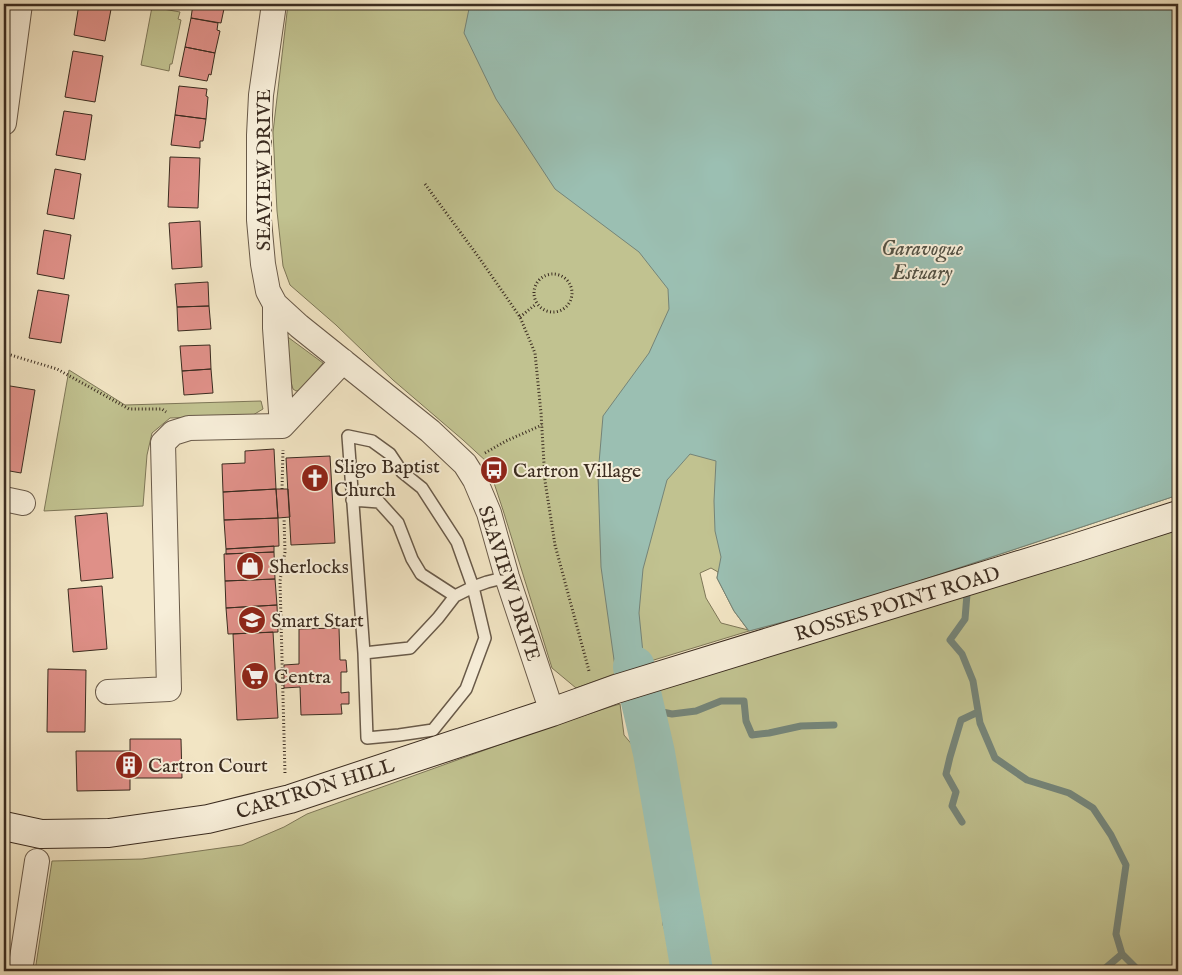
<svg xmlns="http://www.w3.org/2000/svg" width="1182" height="975" font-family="'IM FELL English',serif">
  <rect width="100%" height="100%" fill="#f2e5c4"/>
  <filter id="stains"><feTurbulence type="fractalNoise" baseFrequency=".004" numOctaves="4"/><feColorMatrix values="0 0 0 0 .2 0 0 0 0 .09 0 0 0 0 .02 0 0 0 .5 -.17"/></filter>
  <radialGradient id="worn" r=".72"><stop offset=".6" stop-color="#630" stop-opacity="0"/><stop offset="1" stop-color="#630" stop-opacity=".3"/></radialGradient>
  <path fill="#c1c290" stroke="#7e7758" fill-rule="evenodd" d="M288 4H1178V495L847 605 749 631 644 663 576 688 552 668 503 510 487 462 463 440 393 380 336 325 290 285 283 266 277 211 273 132ZM711 568 718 572 717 578 734 611 748 630 721 623 706 598 700 573Z
    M152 7 180 12 178 19 181 20 172 64H170L169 71 141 65Z
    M285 335 323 363 300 390 296 391 293 389 291 382Z
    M69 370 125 405 261 401 263 409 253 415 170 418 152 433 147 455 143 506 44 511Z
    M1178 527V971H695L693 956V937L685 899 687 879 680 860V834L676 814 675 792 666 779 663 757 658 750 660 743 656 734 647 694Z
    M620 704 624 735 639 753 660 878 663 925 677 961 680 971H35L52 861 142 859 242 845 284 827 307 814 549 727 613 706Z"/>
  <path fill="#9bbfb2" stroke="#758478" d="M470 4H1178V495L847 605 749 631 734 611 717 578 721 557 715 531 714 501 716 461 690 454 667 480 643 569 639 613 644 663 616 674 601 567 598 475 603 416 649 353 669 309 668 289 639 252 555 189 496 99 464 33Z"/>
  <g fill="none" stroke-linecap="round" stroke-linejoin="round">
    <path stroke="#758478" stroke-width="7" d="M967 594 965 619 950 640 962 654 973 681 980 723 995 758 1027 780 1069 793 1093 808 1111 835 1126 865 1116 934 1122 954 1139 971
      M643 708 672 714 696 711 721 701H744L746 721 752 735 769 733 801 726 834 725
      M962 822 952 806 956 792 946 774 950 757 961 720 978 712
      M1102 971 1122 954"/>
    <path stroke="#9bbfb2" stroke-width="42" d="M634 667 654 753 692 971"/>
  </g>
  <path fill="#df9088" stroke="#3b2c20" d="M79 4H112L105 41 74 35Z
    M193 4H225L221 23 191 18Z
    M191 18 218 23 217 30 220 31 215 53 185 47Z
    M185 47 215 53 211 75 209 74 207 81 179 76Z
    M73 51 103 56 95 102 65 97Z
    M179 86 207 89 206 96 208 97 206 119 175 115Z
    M64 111 92 115 85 160 56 155Z
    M175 115 206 119 203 141H200V148L171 145Z
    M170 157 200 158 198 208 168 207Z
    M55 169 81 174 74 219 47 214Z
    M200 221 202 267 172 269 169 223Z
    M44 230 71 235 64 279 37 274Z
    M208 282 209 306 177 307 175 284Z
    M38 290 69 295 61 343 29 338Z
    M209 306 211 329 178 331 177 307Z
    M210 345 211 369 182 371 180 346Z
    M211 369 213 393 184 395 182 371Z
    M4 385 35 390 21 473 4 470Z
    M274 449 276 489 223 492 222 464 245 463V451Z
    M330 456 335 543 291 545 286 458Z
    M276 489 278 518 224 520 223 492Z
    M276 489H288L290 517 278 518Z
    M107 513 113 578 81 581 75 516Z
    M278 518 279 546 226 549 224 520Z
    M274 546V552L226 554V549Z
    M274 552 275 579 225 581 224 554Z
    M275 579 277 605 226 608 225 581Z
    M102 586 107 649 73 652 68 589Z
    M277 605 278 632 228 634 226 608Z
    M339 628 340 660H346L347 672H341V693L349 692V704H341L342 714 301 715 300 687 284 688V665L299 664V629Z
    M273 632 278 718 237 720 233 634Z
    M48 669 86 670 85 732H47Z
    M130 739H181L182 778H130V790L77 791 76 751H130Z"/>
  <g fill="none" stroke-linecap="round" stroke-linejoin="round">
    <g stroke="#695a49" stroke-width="14">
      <path id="lane" d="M352 500 379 502 398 523 412 559 421 574 455 596
        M364 653 410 648 438 618 455 596 473 587 457 542 422 488 402 472 390 454 372 441 348 436 364 653 367 738 399 735 433 730 466 689 485 638 473 587 487 582 507 577"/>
    </g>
    <g stroke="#695a49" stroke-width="26">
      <path id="street" d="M274 4 261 95 259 135V220L263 264 268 291 275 304 299 326 430 431 465 464 475 480 489 513 507 577 552 712
        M4 123 20 4
        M275 304V328L282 426
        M4 499 23 503
        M108 692 169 689 163 443 173 433 189 428 282 426 343 361
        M20 971 37 861"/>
    </g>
    <g stroke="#3b2c20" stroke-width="30">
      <path id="secondary" d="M4 826 41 834 109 833 208 819 290 799 552 712 616 689 1075 548 1178 515"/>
    </g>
    <path stroke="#3b2c20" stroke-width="3" stroke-dasharray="1 2.5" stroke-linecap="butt" d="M425 184 480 259 520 317 535 353 541 413 545 481 555 545 589 671
      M534 293a19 19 0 1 1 38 0a19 19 0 1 1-38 0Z
      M520 317 536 304
      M4 353 57 369 129 409H162L166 412
      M485 453 506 441 542 425
      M282 489 283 450
      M284 517 285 552 280 581 285 774"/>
    <use href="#lane" stroke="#f7eed9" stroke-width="11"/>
    <use href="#street" stroke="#f7eed9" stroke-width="24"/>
    <use href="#secondary" stroke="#f7eed9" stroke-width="28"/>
  </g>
  <defs>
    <g id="bus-disc" transform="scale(1.4375)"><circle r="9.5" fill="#8f2418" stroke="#f7eed9"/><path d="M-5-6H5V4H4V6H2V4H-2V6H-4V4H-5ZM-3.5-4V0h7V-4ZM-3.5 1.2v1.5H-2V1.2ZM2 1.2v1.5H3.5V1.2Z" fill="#fff"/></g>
    <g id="church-disc" transform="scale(1.4375)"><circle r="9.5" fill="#8f2418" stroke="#f7eed9"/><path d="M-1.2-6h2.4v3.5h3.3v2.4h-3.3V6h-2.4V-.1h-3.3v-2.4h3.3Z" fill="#fff"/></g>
    <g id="shop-disc" transform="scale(1.4375)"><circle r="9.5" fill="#8f2418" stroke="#f7eed9"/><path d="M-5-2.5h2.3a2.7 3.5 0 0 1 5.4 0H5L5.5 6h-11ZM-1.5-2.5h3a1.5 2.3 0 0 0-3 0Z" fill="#fff"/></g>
    <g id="school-disc" transform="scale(1.4375)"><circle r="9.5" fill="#8f2418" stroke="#f7eed9"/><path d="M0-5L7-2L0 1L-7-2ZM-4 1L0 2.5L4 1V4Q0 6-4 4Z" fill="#fff"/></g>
    <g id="supermarket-disc" transform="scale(1.4375)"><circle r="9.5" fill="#8f2418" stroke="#f7eed9"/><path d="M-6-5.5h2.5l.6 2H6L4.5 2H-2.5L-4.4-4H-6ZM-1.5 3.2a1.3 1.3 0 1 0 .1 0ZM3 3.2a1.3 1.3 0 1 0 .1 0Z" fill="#fff"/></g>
    <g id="building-disc" transform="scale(1.4375)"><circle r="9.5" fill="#8f2418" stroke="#f7eed9"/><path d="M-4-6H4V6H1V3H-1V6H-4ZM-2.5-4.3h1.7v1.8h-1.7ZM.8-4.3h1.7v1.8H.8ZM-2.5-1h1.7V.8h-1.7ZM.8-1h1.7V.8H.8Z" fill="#fff"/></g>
  </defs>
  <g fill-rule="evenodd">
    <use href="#bus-disc" x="494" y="470"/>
    <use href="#church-disc" x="315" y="478"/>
    <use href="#shop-disc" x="250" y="566"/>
    <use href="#school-disc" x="252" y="620"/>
    <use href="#supermarket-disc" x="255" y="676"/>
    <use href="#building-disc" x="129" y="765"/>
  </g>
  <g text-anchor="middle" stroke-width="4" stroke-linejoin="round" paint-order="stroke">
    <g font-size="20" fill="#3b2c20" stroke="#f7eed9">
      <text transform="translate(263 170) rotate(-90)" y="7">SEAVIEW DRIVE</text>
      <text transform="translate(510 583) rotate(72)" y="7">SEAVIEW DRIVE</text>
      <text transform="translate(897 603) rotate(-17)" y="7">ROSSES POINT ROAD</text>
      <text transform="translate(315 788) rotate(-17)" y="7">CARTRON HILL</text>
    </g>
    <g font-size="20" fill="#3b2c20" stroke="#f7eed9" text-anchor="start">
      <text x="334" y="473">Sligo Baptist<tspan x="334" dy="23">Church</tspan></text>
      <text x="513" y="477">Cartron Village</text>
      <text x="269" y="573">Sherlocks</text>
      <text x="271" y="627">Smart Start</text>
      <text x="274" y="683">Centra</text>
      <text x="148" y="772">Cartron Court</text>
    </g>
    <g font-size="21" font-style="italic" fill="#535144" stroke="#f7eed9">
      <text x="922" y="255">Garavogue<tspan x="922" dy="24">Estuary</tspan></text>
    </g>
  </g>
  <rect width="1182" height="975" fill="none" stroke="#f2e5c4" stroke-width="20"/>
  <rect x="5" y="5" width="1172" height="965" fill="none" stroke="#3b2c20" stroke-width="2.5"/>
  <rect x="10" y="10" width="1162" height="955" fill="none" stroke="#3b2c20"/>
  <rect width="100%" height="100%" filter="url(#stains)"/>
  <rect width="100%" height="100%" fill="url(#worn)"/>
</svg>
